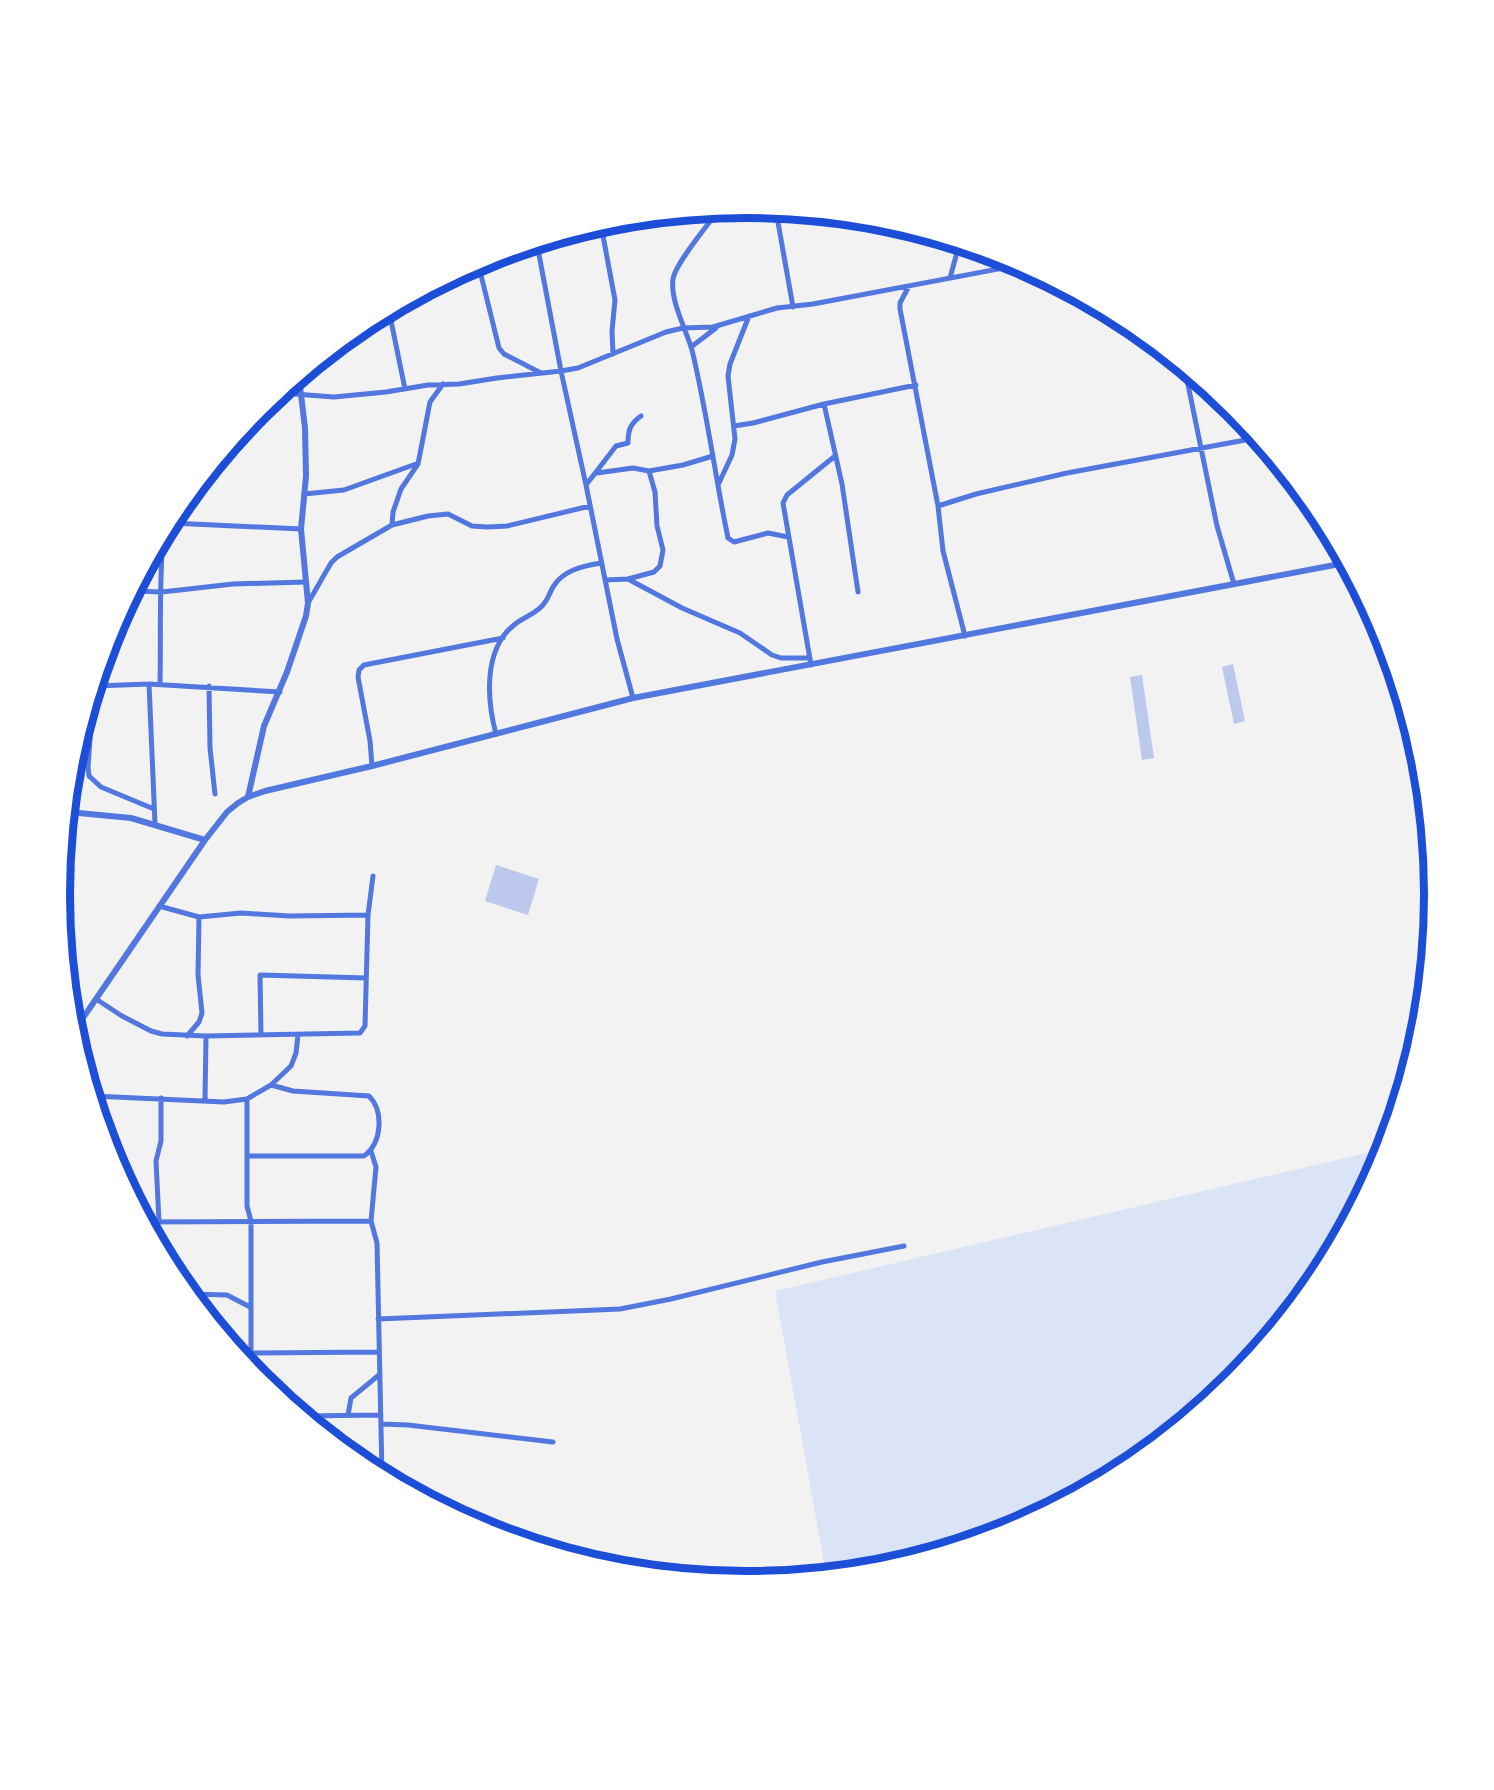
<svg xmlns="http://www.w3.org/2000/svg" width="1494" height="1790" font-family="'Roboto Serif',serif">
  <rect width="100%" height="100%" fill="#f2f2f2"/>
  <path fill="#dbe4f7" d="M1384 1149 1382 1158 1318 1277 1233 1381 1128 1466 1010 1530 890 1566 825 1568 775 1291Z"/>
  <path fill="#bdc9ec" d="M1233 664 1245 721 1234 724 1222 667Z
    M1142 675 1154 758 1142 760 1130 677Z
    M496 865 539 879 528 915 485 901Z"/>
  <g fill="none" stroke-linecap="round" stroke-linejoin="round">
    <path stroke="#5277de" stroke-width="5" d="M718 211C707 226 675 264 673 279 670 301 686 329 692 350 707 412 715 476 728 538L734 542 768 533 788 537
      M776 211 793 307
      M601 225 615 300 612 331 613 354
      M537 244 561 371 586 485
      M478 263 499 348 504 354 541 373
      M950 278 959 245
      M909 286 900 303V309L938 506 943 551 965 636
      M389 311 405 389
      M691 347 716 328
      M1185 370 1217 526 1234 584
      M281 393 334 397 386 392 428 385 459 384 497 378 561 371 578 368 666 332 683 328 713 327 777 308 813 304 1019 265
      M824 404 842 484 858 592
      M734 426 753 423 824 404 916 385
      M649 471 683 465 713 456
      M597 473 633 468 649 471 655 492 657 526 663 550 660 566 654 572 628 579
      M718 485 732 455 735 439 728 376 730 364 749 316
      M304 494 344 490 416 464
      M938 506 976 494 1067 473 1256 438
      M171 523 301 529
      M392 525 393 512 401 489 418 464 430 402 443 384
      M605 580 628 579 682 608 740 633 772 655 781 658H810
      M134 591 162 592 233 584 306 582
      M308 603 331 563 337 557 392 525 428 516 448 514 472 526 487 527 507 526 590 506
      M811 665 783 503 787 495 835 456
      M160 684C161 635 159 586 163 538
      M96 686 149 684
      M209 686 210 748 215 794
      M93 697 88 767 89 776 101 787 154 809
      M633 698 617 639 586 485 616 446 628 443C628 430 630 424 641 416
      M496 734C487 700 483 650 514 625 522 618 533 615 541 607 547 602 549 594 553 587 563 570 583 566 601 563
      M372 766 370 741 358 677 359 670 364 665 503 638
      M155 824 149 684 280 692
      M159 906 199 917 241 913 289 916 368 915
      M96 999 122 1016 151 1031 162 1034 206 1036 360 1033 365 1026 368 915 373 876
      M261 1035 260 975 366 978
      M187 1036 199 1022 202 1013 198 975 199 917
      M93 1096 224 1102 247 1099 271 1085 291 1066 296 1053 298 1035
      M247 1099V1206L251 1221V1368
      M205 1100 206 1036
      M371 1151 376 1167 371 1221 377 1243 382 1475
      M247 1156H364C382 1143 384 1111 369 1096L293 1091 271 1085
      M147 1222 371 1221
      M159 1222 156 1161 161 1141V1098
      M190 1294 227 1295 250 1307
      M378 1319 620 1309 671 1299 822 1262 904 1246
      M239 1353 379 1352
      M348 1415 351 1398 379 1375
      M304 1416 380 1415
      M381 1424 408 1425 553 1442"/>
    <path stroke="#5277de" stroke-width="6" d="M248 797 264 726 287 672 306 616 308 603 301 529 306 476 305 428 299 378
      M68 812 131 818 205 840
      M74 1031 205 840 227 812 238 803 248 797 265 791 372 766 633 698 1345 563"/>
  </g>
  <path d="M0 0H1494V1790H0ZM746 218H748A676 676 0 0 1 1424 894V895A676 676 0 0 1 748 1571H746A676 676 0 0 1 70 895V894A676 676 0 0 1 746 218Z" fill="#fff" fill-rule="evenodd"/>
  <path fill="none" stroke="#1d4ed8" stroke-width="8" d="M746 218H748A676 676 0 0 1 1424 894V895A676 676 0 0 1 748 1571H746A676 676 0 0 1 70 895V894A676 676 0 0 1 746 218Z"/>
</svg>
